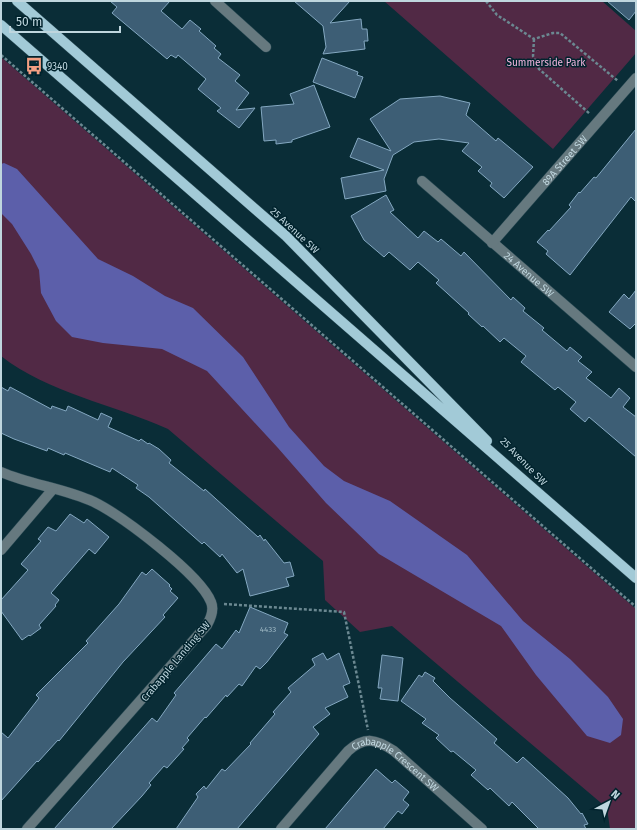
<svg xmlns="http://www.w3.org/2000/svg" width="637" height="830" font-family="'Fira Sans',sans-serif">
  <rect width="100%" height="100%" fill="#0a2d37"/>
  <path fill="#512945" d="M384 1H602L636 31V53L553 149Z
    M1 57 636 609V829H610L607 808 392 626 360 632 325 600 323 561 168 429C113 404 48 393 1 356Z"/>
  <path fill="#5c5faa" d="M4 163 17 169 98 259 133 276 165 296 193 308 243 357 289 427 324 466 344 481 390 501 467 555 523 621 570 659 608 697 623 719 621 735 610 743 587 736 536 675 501 626 379 554 326 503 278 448 207 371 162 349 103 343 72 337 56 321 41 293 39 270 31 254 12 224 1 213V164Z"/>
  <path fill="#3d5e75" stroke="#84a8c1" d="M110 1H170L161 11 182 29 190 20 201 29 199 31 216 46 214 48 221 54 218 58 240 75 235 81 249 93 236 110 255 108 239 128 217 111 221 108 198 89 206 79 178 55 176 58 171 55 167 59 112 13 117 7Z
    M294 1H350L330 23 361 19 362 29H367L368 41H364L365 49 323 54 326 47 323 26Z
    M607 1H636V11L629 20Z
    M322 58 358 72 357 75 363 77 355 98 313 82Z
    M314 85 330 127 292 140V142L276 144V140L264 141 261 107 294 104 290 94Z
    M440 96 470 103 466 115 496 141 498 138 533 167 504 198 490 186 492 183 478 171 482 167 462 151 469 143 439 139 414 142 393 155 384 179 386 191 345 199 341 178 384 170 350 157 358 138 391 151 370 119 400 99Z
    M636 129V202L631 197 570 275 546 254 548 251 537 242 548 230 549 231 571 207 569 205 579 192 580 193 594 177 596 178Z
    M386 195 394 210 390 212 418 238 424 231 438 242 441 239 461 256 464 252 511 300 513 297 525 308 523 311 544 328 542 330 567 351 570 347 582 357 578 361 592 372 586 378 590 381 611 398 619 388 630 398 623 407 636 417V457L589 417 585 422 570 409 576 402 558 387 555 390 521 362 526 356 504 338 500 342 483 326 482 327 468 314 469 313 436 283 439 280 418 262 410 270 389 252 384 257 364 240 351 216Z
    M636 290V323L630 329 609 312 624 294 629 299Z
    M1 387 8 391 10 387 51 409 52 406 66 411 68 406 98 420 101 413 112 418 108 427 139 441 141 439 148 444 149 443 159 449 171 460 169 463 204 491 205 489 258 537 260 535 264 541 265 539 284 563 290 562 294 576 286 578 289 586 250 596 243 569 237 573 222 554 220 557 204 542 202 544 149 497 136 488 138 485 112 468 110 472 65 453 64 455 48 448 47 451 14 439 1 433Z
    M70 514 84 523 87 519 109 537 95 554 89 549 51 593 59 600 55 605 56 606 39 625 41 628 30 636 29 635 22 640 1 611V600L28 570 21 564 41 541 38 539 48 527 56 531Z
    M152 569 170 585 169 586 172 589 170 591 178 598 163 615 165 617 123 662 59 741 58 740 38 762 37 761 1 801V732L8 738 39 698 36 695 88 643 86 641 119 604 142 572 146 575Z
    M250 607 288 623 284 633 288 635 267 662 260 669 256 666 242 686 239 684 227 697 226 695 206 718 205 717 187 738 189 740 182 748 184 749 167 768 164 766 149 783 151 785 142 796 111 829H54L152 718 157 722 176 695 174 693 216 644 222 649 236 630 239 633Z
    M323 653 327 660 339 653 350 683 343 686 348 697 325 708 330 714 313 727 319 734 237 829H176L198 797 196 794 204 786 206 789 222 769 225 771 251 744 250 743 275 714 273 712 291 692 288 688 315 665 312 659Z
    M382 655 403 658 398 701 380 699 382 688H378Z
    M425 672 435 678 433 681 450 698 497 739 494 743 517 763 523 757 568 798 581 814 582 813 588 824 584 825 586 829H539L512 802 509 806 490 788 488 790 471 775 476 770 453 751 451 752 436 738 439 735 422 723 426 719 401 701 419 675 422 677Z
    M376 769 392 783 395 780 409 792 403 800 409 805 402 814 398 811 383 829H325Z"/>
  <g fill="none" stroke-linecap="round" stroke-linejoin="round">
    <g stroke="#274852" stroke-width="11">
      <g id="minor">
        <path d="M215 1 266 47"/>
        <path id="s1" d="M422 181 636 367"/>
        <path id="s2" d="M492 243 636 78"/>
        <path d="M1 472C31 485 64 488 94 502 122 516 200 574 211 602 214 609 211 618 207 625L27 829"/>
        <path d="M1 550 53 489"/>
        <path id="s3" d="M281 829 348 751C365 736 376 739 394 751L482 829"/>
      </g>
    </g>
    <g stroke="#274852" stroke-width="11">
      <path id="major" d="M17 1 286 236 487 441
        M1 25 636 578"/>
    </g>
    <path stroke="#6b8891" stroke-width="2.5" stroke-dasharray="3 2" stroke-linecap="butt" d="M486 1 497 15 534 39 553 33H560L618 81
      M534 39 533 56 539 69 590 114
      M1 55 636 607
      M224 604 344 612 368 730"/>
    <use href="#minor" stroke="#66797f" stroke-width="10"/>
    <use href="#major" stroke="#a2cad7" stroke-width="10"/>
  </g>
  <defs>
    <g id="bus-bare" transform="scale(1.38)"><path d="M-5-6H5V4H4V6H2V4H-2V6H-4V4H-5ZM-3.5-4V0h7V-4ZM-3.5 1.2v1.5H-2V1.2ZM2 1.2v1.5H3.5V1.2Z" fill="#f39f83" stroke="#00232d" stroke-width="2.5" paint-order="stroke"/></g>
  </defs>
  <g fill-rule="evenodd">
    <use href="#bus-bare" x="34" y="66"/>
  </g>
  <g text-anchor="middle" stroke-width="3" stroke-linejoin="round" paint-order="stroke">
    <g font-size="8" fill="#9eb8c4">
      <text x="268" y="632">4433</text>
    </g>
    <g font-size="10" fill="#f4b6df" stroke="#00232d">
      <text x="546" y="66">Summerside Park</text>
    </g>
    <g font-size="10" fill="#bfd6de" stroke="#00232d" text-anchor="start">
      <text x="47" y="70">9340</text>
    </g>
    <g font-size="10" fill="#bfd6de" stroke="#00232d">
      <text dy="4" stroke="none"><textPath href="#s2" startOffset="110">89A Street SW</textPath></text>
      <text transform="translate(295 230) rotate(43)" y="4">25 Avenue SW</text>
      <text dy="4" stroke="none"><textPath href="#s1" startOffset="142">24 Avenue SW</textPath></text>
      <text transform="translate(524 461) rotate(46)" y="4">25 Avenue SW</text>
      <text transform="translate(175 661) rotate(-50)" y="4">Crabapple Landing SW</text>
      <text dy="4" stroke="none"><textPath href="#s3" startOffset="160">Crabapple Crescent SW</textPath></text>
    </g>
  </g>
  <rect width="637" height="830" fill="none" stroke="#bfd6de" stroke-width="4"/>
  <g transform="translate(609 802) rotate(41)" stroke="#00232d" stroke-width="3" paint-order="stroke">
  <path d="M0-3L7 15L0 10L-7 15Z" fill="#bfd6de"/>
  <text y="-6" font-size="11" font-weight="bold" text-anchor="middle" fill="#bfd6de">N</text>
  </g>
  <path d="M10 26v6h110v-6" fill="none" stroke="#bfd6de" stroke-width="2"/>
  <text x="16" y="26" font-size="12" fill="#bfd6de" stroke="#00232d" stroke-width="3" paint-order="stroke">50 m</text>
</svg>
